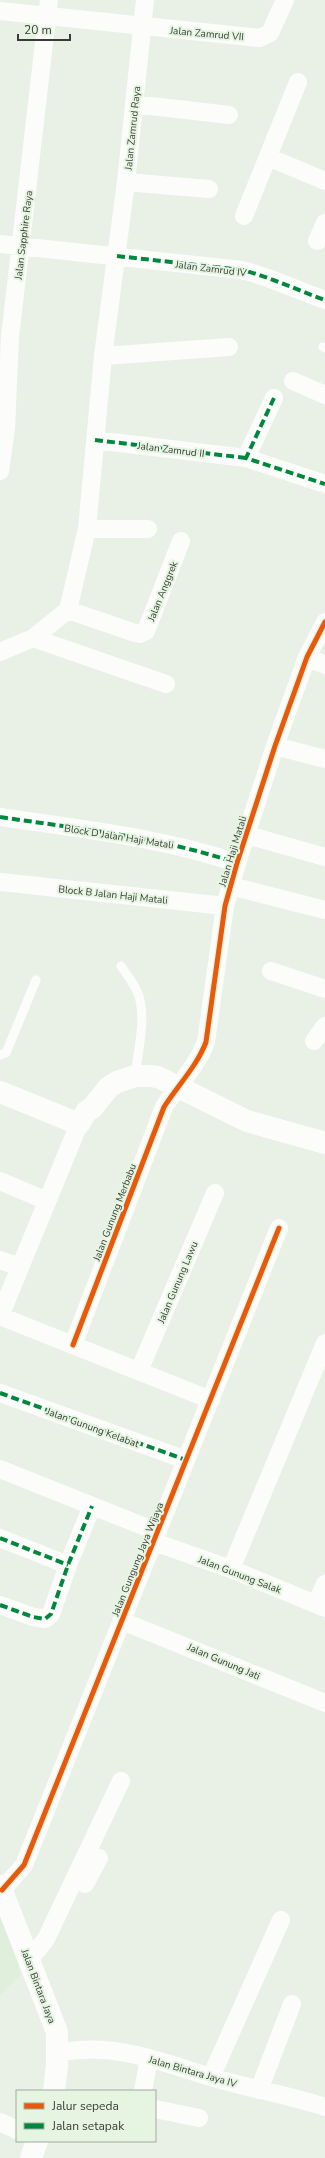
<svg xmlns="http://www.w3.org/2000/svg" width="325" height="2158" font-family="'Nunito Sans',sans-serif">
  <rect width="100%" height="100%" fill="#e9f1e6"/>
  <path fill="#e0efdc" d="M0 1913 6 1919 21 1975 0 1995Z"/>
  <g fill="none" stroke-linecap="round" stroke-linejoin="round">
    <path stroke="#fcfdfb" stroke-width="9" d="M323 347 325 348
      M121 966C127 975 136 986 139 996 146 1021 138 1051 135 1076
      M0 1055 6 1053 36 980"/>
    <path stroke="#fcfdfb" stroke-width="18" d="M0 11 260 38 270 33 285 0
      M134 104 229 115
      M268 157 325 181
      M126 182 209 189
      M244 216 298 82
      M317 241 325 223
      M0 244 242 270C270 277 297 290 325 300
      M103 356 229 347
      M293 381 325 395
      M274 398 246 458 325 484
      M95 440 246 458
      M0 471 6 428 10 337 49 0
      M87 529H148
      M68 610 135 633 140 634 146 631 181 541
      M33 638 166 684
      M0 652 33 638 68 610 87 529 103 356 126 182 145 0
      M307 657 325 665
      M275 746 325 759
      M0 817C80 829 160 837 237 863
      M247 835 325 857
      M0 882 225 906
      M231 886 325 910
      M271 971 325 989
      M314 1041 325 1026
      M0 1181 47 1201
      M0 1260 20 1267
      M0 1316 211 1400
      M0 1316 79 1124
      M73 1345 164 1107C178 1085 197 1066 206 1042L225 906 237 863 275 746 307 657 325 622
      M139 1371 215 1193
      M0 1393 186 1460
      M0 1469 158 1532
      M0 1538 68 1565
      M154 1542 231 1569 325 1608
      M231 1569 325 1343
      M316 1604 325 1584
      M0 1605 33 1617 45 1619 51 1614 68 1565 92 1506
      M122 1621 325 1703
      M85 1884 99 1858
      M2 1890 24 1865 279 1228
      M29 1960 46 1939 121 1781
      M58 2052C73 2051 89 2048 104 2050 145 2053 184 2070 225 2081 258 2090 292 2096 325 2107
      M211 2077 281 1920
      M259 2090 292 2004
      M143 2091 149 2058
      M155 2109 199 2118
      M0 2122 17 2130"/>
    <path stroke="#fcfdfb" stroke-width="22" d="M0 1092 79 1124 86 1112 92 1108 109 1087 117 1082 135 1076H151L158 1077 247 1121 325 1143
      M0 1886 57 2032V2065L54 2091
      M31 2158 37 2141"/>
    <path stroke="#00873e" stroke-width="4" stroke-dasharray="8 4" stroke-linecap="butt" d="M117 256 242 270C270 277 297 290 325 300
      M274 398 246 458 325 484
      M95 440 246 458
      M0 817C80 829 160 837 237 863
      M0 1393 186 1460
      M0 1538 68 1565
      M0 1605 33 1617 45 1619 51 1614 68 1565 92 1506"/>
    <g stroke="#e6f5e2" stroke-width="8">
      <path id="cycleway" d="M73 1345 164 1107C178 1085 197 1066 206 1042L225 906 237 863 275 746 307 657 325 622
        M2 1890 24 1865 279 1228"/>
    </g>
    <use href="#cycleway" stroke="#e8590c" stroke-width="5"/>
  </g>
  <g text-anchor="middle" stroke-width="4" stroke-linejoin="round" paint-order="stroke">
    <g font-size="10" fill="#373d35" stroke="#e6f5e2">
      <text transform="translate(207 33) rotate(5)" y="4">Jalan Zamrud VII</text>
      <text transform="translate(132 128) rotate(-84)" y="4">Jalan Zamrud Raya</text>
      <text transform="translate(23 235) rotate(-83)" y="4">Jalan Sapphire Raya</text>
      <text transform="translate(211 268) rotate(7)" y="4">Jalan Zamrud IV</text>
      <text transform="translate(171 449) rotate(7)" y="4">Jalan Zamrud II</text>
      <text transform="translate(162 591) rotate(-68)" y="4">Jalan Anggrek</text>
      <text transform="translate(119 836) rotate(9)" y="4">Block D Jalan Haji Matali</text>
      <text transform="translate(232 851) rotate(-73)" y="4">Jalan Haji Matali</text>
      <text transform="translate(113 894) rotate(6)" y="4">Block B Jalan Haji Matali</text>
      <text transform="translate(114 1212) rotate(-69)" y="4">Jalan Gunung Merbabu</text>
      <text transform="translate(177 1282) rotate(-67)" y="4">Jalan Gunung Lawu</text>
      <text transform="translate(93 1427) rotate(20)" y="4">Jalan Gunung Kelabat</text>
      <text transform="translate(137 1559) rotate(-68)" y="4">Jalan Gungung Jaya Wijaya</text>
      <text transform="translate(240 1574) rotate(21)" y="4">Jalan Gunung Salak</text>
      <text transform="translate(224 1661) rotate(23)" y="4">Jalan Gunung Jati</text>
      <text transform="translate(39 1986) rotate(69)" y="4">Jalan Bintara Jaya</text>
      <text transform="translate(193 2071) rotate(16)" y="4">Jalan Bintara Jaya IV</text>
    </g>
  </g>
  <rect x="16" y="2090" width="140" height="52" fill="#e6f5e2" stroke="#a0ab9d"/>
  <rect x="24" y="2103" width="20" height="6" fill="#e8590c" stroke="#a0ab9d"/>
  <text x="52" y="2110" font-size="12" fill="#373d35">Jalur sepeda</text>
  <rect x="24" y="2123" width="20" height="6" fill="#00873e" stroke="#a0ab9d"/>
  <text x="52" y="2130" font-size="12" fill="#373d35">Jalan setapak</text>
  <path d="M18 34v6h52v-6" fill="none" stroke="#373d35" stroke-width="2"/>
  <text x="24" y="34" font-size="12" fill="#373d35" stroke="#e6f5e2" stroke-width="3" paint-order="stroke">20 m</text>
</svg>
